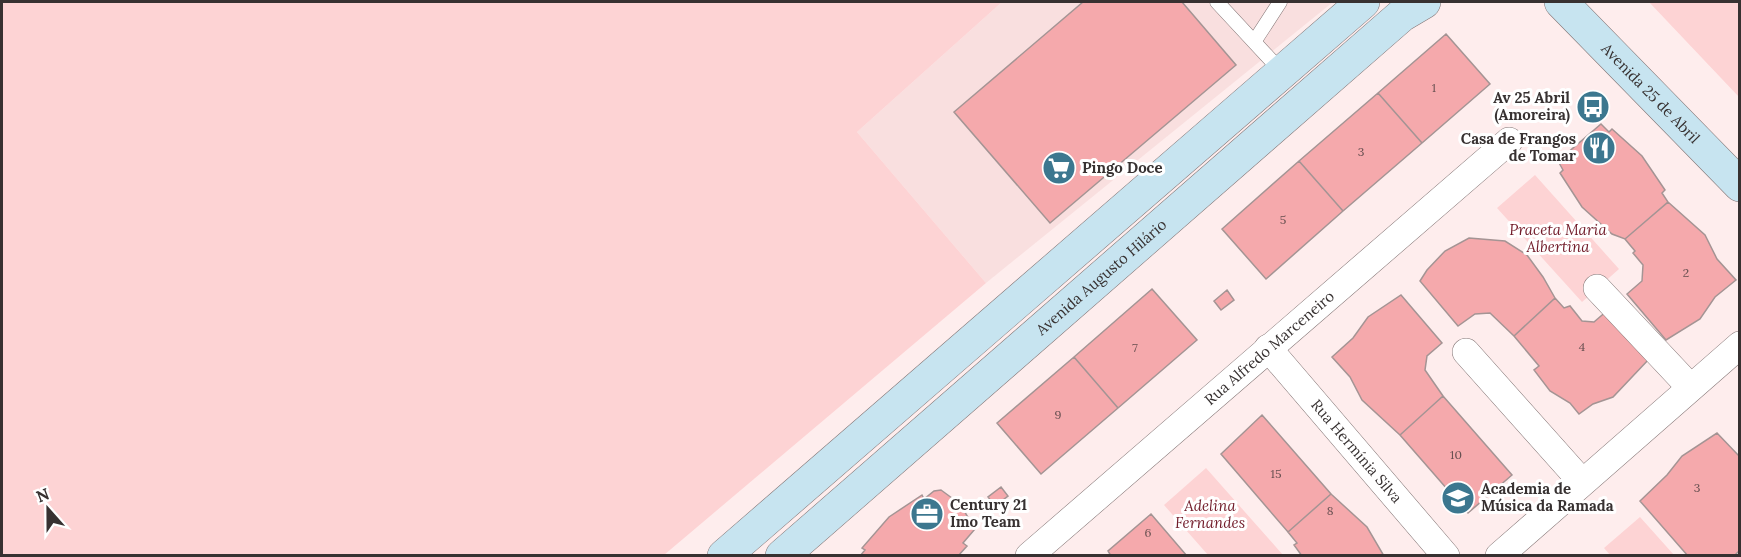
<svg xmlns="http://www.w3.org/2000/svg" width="1741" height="557" font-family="Lora,serif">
  <rect width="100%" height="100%" fill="#feeded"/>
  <path fill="#f9dfdf" d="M1002 2H1333L986 283 857 132Z"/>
  <path fill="#fdd3d4" d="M2 2H1002L857 132 986 283 664 555H2Z
    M1649 2H1739V97Z
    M1535 175 1619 269 1582 302 1497 208Z
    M1206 468 1283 555H1208L1164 505Z
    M1640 517 1674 555H1610L1604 548Z"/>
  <path fill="#f5a9ac" stroke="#a49494" stroke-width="1.5" d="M1083 2H1182L1236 65 1050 223 954 112Z
    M1446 34 1490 84 1422 143 1378 93Z
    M1378 93 1422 143 1343 211 1299 161Z
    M1601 124 1609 132 1612 129 1642 156 1665 190 1662 193 1668 202 1625 239 1612 234 1582 207 1560 173 1563 170 1558 161Z
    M1299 161 1343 211 1266 279 1222 229Z
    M1668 202 1705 235 1717 259 1736 280 1715 297 1700 319 1666 340 1627 294 1642 281 1643 265 1633 253 1635 251 1625 239Z
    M1469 238 1505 241 1527 255 1543 277 1555 298 1514 336 1490 313 1475 314 1458 326 1420 281 1427 270 1445 251Z
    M1152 289 1197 340 1118 408 1074 357Z
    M1227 290 1234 300 1221 310 1214 301Z
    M1401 295 1442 343 1427 356 1425 370 1443 396 1400 435 1362 400 1350 377 1332 357 1353 338 1368 317Z
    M1555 298 1564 308 1570 306 1582 321 1594 322 1609 309 1650 358 1613 397 1593 404 1579 414 1570 403 1550 391 1534 370 1539 366 1514 336Z
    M1074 357 1118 408 1041 474 997 423Z
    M1443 396 1512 475 1468 513 1400 435Z
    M1262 415 1331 494 1288 532 1221 454Z
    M1717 433 1740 457V550L1734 556H1688L1640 501 1667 475 1682 456Z
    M1001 487 1008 496 995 506 988 497Z
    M941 490 960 504 975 529 963 543 967 546 958 556H860L865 550 862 548 889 517 922 495 924 499 934 491Z
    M1331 494 1367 527 1384 556H1302L1294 545 1297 543 1288 532Z
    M1151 514 1187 556H1111L1108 551Z"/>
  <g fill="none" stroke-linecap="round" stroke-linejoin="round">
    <g stroke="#827474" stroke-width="15">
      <path id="lane" d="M1217 2 1282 72
        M1254 42 1280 2"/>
    </g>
    <g stroke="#827474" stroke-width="28">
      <g id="street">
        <path d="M1597 288 1690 387"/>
        <path id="s1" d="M1268 348 1446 556"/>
        <path d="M1466 352 1582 482"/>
        <path id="s2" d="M1029 556 1509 141"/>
        <path d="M1499 556 1740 345"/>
      </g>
    </g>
    <g stroke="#827474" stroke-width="34">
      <g id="secondary">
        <path id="s3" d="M1561 2 1740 185"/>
        <path d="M724 556 1363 2"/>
        <path id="s4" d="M782 556 1402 15 1424 2"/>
      </g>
    </g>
    <use href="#lane" stroke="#fff" stroke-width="14"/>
    <use href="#street" stroke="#fff" stroke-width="27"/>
    <use href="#secondary" stroke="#c7e4f0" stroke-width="33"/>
  </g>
  <defs>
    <g id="bus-disc" transform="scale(1.725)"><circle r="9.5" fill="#3c778f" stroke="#fff"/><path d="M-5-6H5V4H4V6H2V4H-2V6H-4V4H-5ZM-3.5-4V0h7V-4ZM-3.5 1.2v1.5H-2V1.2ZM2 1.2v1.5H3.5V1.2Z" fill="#fff"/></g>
    <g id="restaurant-disc" transform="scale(1.725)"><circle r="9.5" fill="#3c778f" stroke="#fff"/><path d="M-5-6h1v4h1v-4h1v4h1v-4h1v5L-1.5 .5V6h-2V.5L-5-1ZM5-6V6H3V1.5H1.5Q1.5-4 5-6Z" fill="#fff"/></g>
    <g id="supermarket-disc" transform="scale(1.725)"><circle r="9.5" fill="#3c778f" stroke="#fff"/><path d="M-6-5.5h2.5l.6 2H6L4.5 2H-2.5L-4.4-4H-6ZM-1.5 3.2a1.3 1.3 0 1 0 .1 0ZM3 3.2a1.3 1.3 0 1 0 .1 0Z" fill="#fff"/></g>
    <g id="school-disc" transform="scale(1.725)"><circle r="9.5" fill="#3c778f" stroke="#fff"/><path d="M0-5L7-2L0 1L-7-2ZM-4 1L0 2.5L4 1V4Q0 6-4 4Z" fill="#fff"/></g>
    <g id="office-disc" transform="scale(1.725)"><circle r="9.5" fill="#3c778f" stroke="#fff"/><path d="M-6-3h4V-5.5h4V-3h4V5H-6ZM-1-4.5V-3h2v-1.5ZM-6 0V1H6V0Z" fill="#fff"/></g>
  </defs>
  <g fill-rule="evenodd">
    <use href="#bus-disc" x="1593" y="107"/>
    <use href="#restaurant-disc" x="1599" y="148"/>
    <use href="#supermarket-disc" x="1059" y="168"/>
    <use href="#school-disc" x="1458" y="498"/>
    <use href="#office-disc" x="927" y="514"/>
  </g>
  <g text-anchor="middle" stroke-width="6" stroke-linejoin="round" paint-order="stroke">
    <g font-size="12" fill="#664f50">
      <text x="1434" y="92">1</text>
      <text x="1361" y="156">3</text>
      <text x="1283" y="224">5</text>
      <text x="1686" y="277">2</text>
      <text x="1582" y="351">4</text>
      <text x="1135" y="352">7</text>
      <text x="1058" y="419">9</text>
      <text x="1456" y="459">10</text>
      <text x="1276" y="478">15</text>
      <text x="1697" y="492">3</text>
      <text x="1330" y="515">8</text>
      <text x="1148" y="537">6</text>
    </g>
    <g font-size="15" fill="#373131" stroke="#fff">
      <text dy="5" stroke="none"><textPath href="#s3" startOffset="128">Avenida 25 de Abril</textPath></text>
      <text dy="5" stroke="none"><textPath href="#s4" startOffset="424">Avenida Augusto Hilário</textPath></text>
      <text dy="5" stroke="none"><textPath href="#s2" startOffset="318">Rua Alfredo Marceneiro</textPath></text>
      <text dy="5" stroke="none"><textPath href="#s1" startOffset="136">Rua Hermínia Silva</textPath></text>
    </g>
    <g font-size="15" font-weight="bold" fill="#373131" stroke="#fff" text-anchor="start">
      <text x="1570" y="103" text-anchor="end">Av 25 Abril<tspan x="1570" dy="17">(Amoreira)</tspan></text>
      <text x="1576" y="144" text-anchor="end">Casa de Frangos<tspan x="1576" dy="17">de Tomar</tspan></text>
      <text x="1082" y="173">Pingo Doce</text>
      <text x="1481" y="494">Academia de<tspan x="1481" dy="17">Música da Ramada</tspan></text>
      <text x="950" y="510">Century 21<tspan x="950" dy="17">Imo Team</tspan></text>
    </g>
    <g font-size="15" font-style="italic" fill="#721c2a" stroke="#fff">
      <text x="1558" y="235">Praceta Maria<tspan x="1558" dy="17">Albertina</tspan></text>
      <text x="1210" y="511">Adelina<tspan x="1210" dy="17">Fernandes</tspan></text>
    </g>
  </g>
  <rect width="1741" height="557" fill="none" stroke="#373131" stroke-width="6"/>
  <g transform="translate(48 509) rotate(339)" stroke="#ffffff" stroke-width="4.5" paint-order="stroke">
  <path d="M0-4.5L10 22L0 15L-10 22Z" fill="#373131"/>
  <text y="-9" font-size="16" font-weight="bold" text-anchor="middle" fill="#373131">N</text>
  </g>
</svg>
